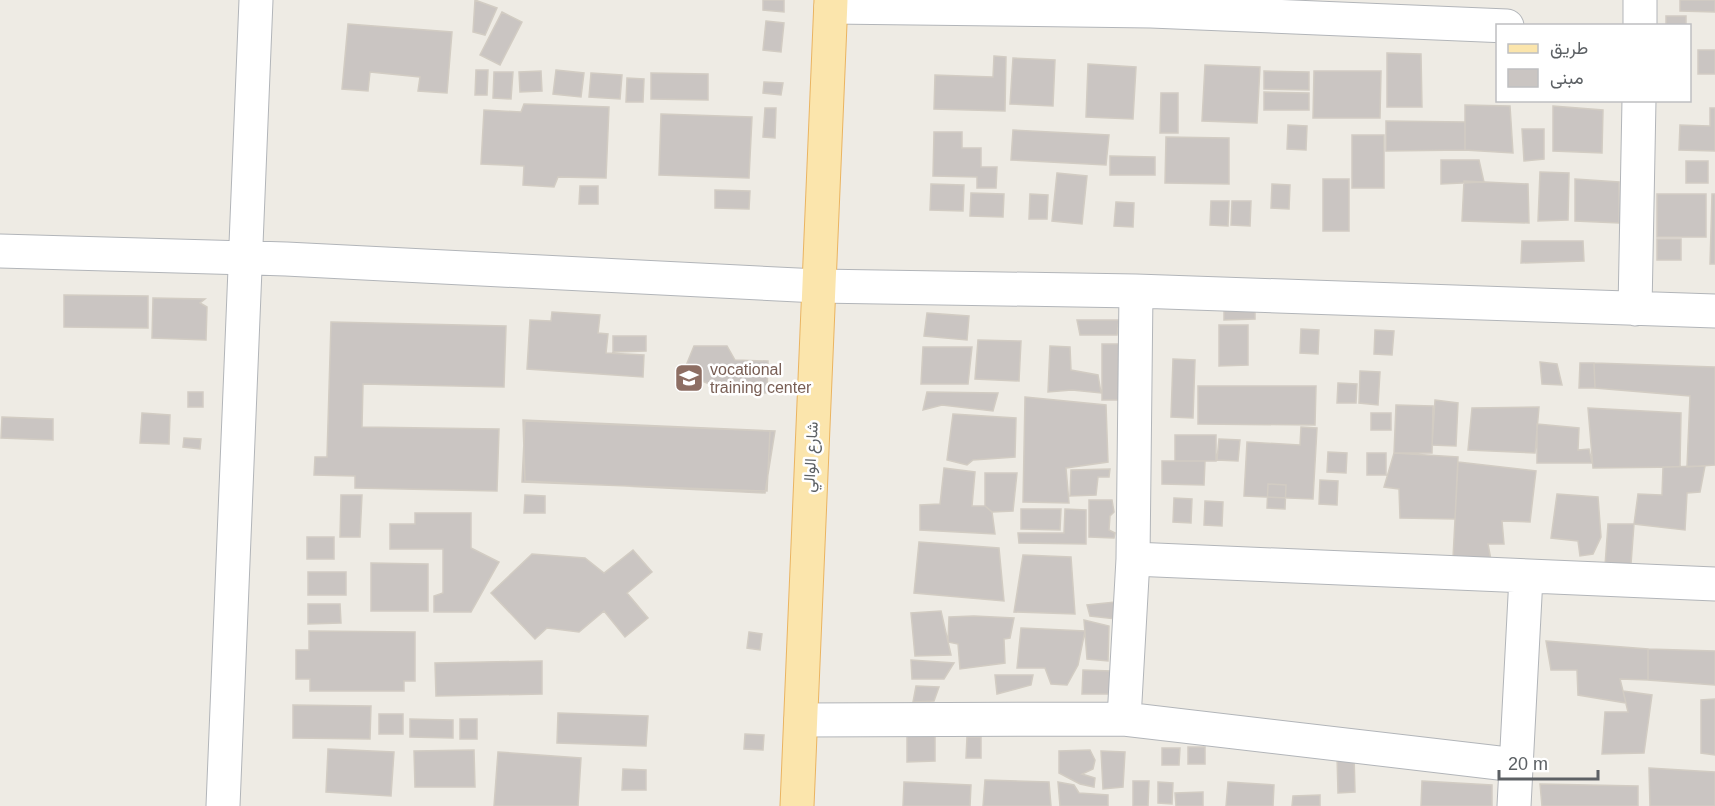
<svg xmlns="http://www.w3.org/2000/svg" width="1715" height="806" font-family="Arial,Vazirmatn,sans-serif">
  <rect width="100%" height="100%" fill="#eeebe4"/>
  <path fill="#cac5c2" stroke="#d2ccc3" stroke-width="1.5" d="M475 0 497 8 485 35 473 32Z
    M763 0H784V12L763 10Z
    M1680 0H1715V12L1680 11Z
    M502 12 522 22 500 65 480 55Z
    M1666 16H1686V26H1666Z
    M766 21 784 23 781 52 763 50Z
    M348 24 452 32 447 93 418 91 420 77 370 72 368 91 342 89Z
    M1698 50H1715V74H1698Z
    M1387 53 1421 54 1422 107H1387Z
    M994 56 1006 57 1005 111 934 109 935 75 993 77Z
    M1013 58 1055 60 1053 106 1010 104Z
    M1088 64 1136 67 1133 119 1086 117Z
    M1205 65 1260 67 1257 123 1202 121Z
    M476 70H488L487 95H475Z
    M556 70 584 73 581 97 553 94Z
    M541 71 542 91 520 92 519 72Z
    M1264 71 1309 72V90L1264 89Z
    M1314 71H1381L1380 118H1313Z
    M494 72H513L511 99 493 98Z
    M591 73 622 75 620 99 589 97Z
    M651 73 708 74V100L651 99Z
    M627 78 644 79 643 102H626Z
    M764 82 783 83 781 95 763 93Z
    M1264 92 1309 93V110H1264Z
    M1161 93H1178V133H1160Z
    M524 104 609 107 606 178 558 177 554 187 523 185 524 166 481 164 484 110 521 112Z
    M1465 105 1510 106 1513 153 1465 150Z
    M1553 106 1603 110 1602 153 1553 151Z
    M765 108H776L775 138 763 137Z
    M1710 108H1715V151L1679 150 1680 125 1710 126Z
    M661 114 752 117 749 178 659 175Z
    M1386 121 1465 122V150L1386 151Z
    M1288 125 1307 126 1306 150 1287 149Z
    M1522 129H1544V159L1524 161Z
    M1013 130 1109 135 1106 165 1011 160Z
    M934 132H962V148H981V167H997L996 188H977V177L933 176Z
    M1352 135H1384V188H1352Z
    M1166 137 1229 138V184L1165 183Z
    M1110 156 1155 157V175H1110Z
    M1441 160H1479L1484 182 1441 184Z
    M1686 161H1708V183H1686Z
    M1540 172 1569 173 1568 220 1538 221Z
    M1057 173 1087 176 1082 224 1052 221Z
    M1323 179H1349V231H1323Z
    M1575 179 1619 182V223L1575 221Z
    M1464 181 1528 184 1529 223 1462 221Z
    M931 184 964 185 963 211 930 210Z
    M1272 184 1290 185 1289 209 1271 208Z
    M580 186H598V204H579Z
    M715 190 750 191 749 209 715 208Z
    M971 193 1004 194 1003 217 970 216Z
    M1030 194 1048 195 1047 219H1029Z
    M1657 194H1706V237H1657Z
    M1712 194H1715V264H1710Z
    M1211 201H1229L1228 226 1210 225Z
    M1232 201H1251L1250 226 1231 225Z
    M1116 202 1134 203 1133 227 1114 226Z
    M1657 239H1681V260H1657Z
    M1522 241H1583L1584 261 1521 263Z
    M64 295 148 296V328L64 327Z
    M153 298 205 299 200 303 207 307 206 340 152 338Z
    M1224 305H1255V319L1224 320Z
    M552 312 600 315 598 333 608 334 606 353 644 355 643 377 527 369 530 320 551 321Z
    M927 313 969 316 967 340 924 336Z
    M1077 320H1119L1117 335H1080Z
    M331 322 506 326 504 387 363 384 362 427 499 429 497 491 355 488V476L314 475 315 457H327Z
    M1219 325H1248V365L1219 366Z
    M1301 329 1319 330 1318 354 1300 353Z
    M1375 330 1394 331 1392 355 1374 354Z
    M613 336H646V351L613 352Z
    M978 340 1021 341 1019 381 975 379Z
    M1102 344H1122L1123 400H1102Z
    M694 346H727L735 360 768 361 767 393 726 391 683 373Z
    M1050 346 1070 347 1071 370 1098 375 1101 393 1072 390 1048 392Z
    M923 347H972L968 384H921Z
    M1173 359 1195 360 1193 418 1171 417Z
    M1540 362 1557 364 1562 385 1542 384Z
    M1580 363H1594L1595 388H1579Z
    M1594 363 1715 367V465L1687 467 1690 396 1595 388Z
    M1360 371 1380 372 1378 405 1359 403Z
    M1338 383 1357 384 1356 403H1337Z
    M1198 386H1316L1315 425 1198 424Z
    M188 392H203V407H188Z
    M927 392 998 393 993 411 942 405 923 410Z
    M1025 397 1106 405 1108 462 1066 468 1069 503 1023 502Z
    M1435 400 1458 403 1456 446 1432 445Z
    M1396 405 1433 406 1432 453H1394Z
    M1539 407 1535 453 1468 450 1472 408Z
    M1588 408 1681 413 1680 467 1593 468Z
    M142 413 170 415 169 444 140 443Z
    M1371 413H1391V430H1371Z
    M953 414 1016 418 1015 457 973 460 967 465 947 460Z
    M2 417 53 419V440L1 438Z
    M523 420 775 431 765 493 525 481Z
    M525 421 770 431 767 491 522 482Z
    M1537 424 1579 428 1578 450 1589 449 1592 463H1537Z
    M1301 427 1317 428 1313 499 1244 496 1247 442 1300 445Z
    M1175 435H1216V461H1175Z
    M184 438 201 439 200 449 183 447Z
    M1219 439 1240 440 1238 461 1217 460Z
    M1328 452 1347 453 1346 473 1327 472Z
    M1367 453H1386V475H1367Z
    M1394 453 1458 457 1455 519 1400 518 1399 489 1384 487Z
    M1162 461H1205L1204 485 1162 484Z
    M1458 462 1536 471 1530 522 1502 521 1504 544H1488L1491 560 1453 558Z
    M1705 466 1700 492 1687 493 1685 530 1634 524 1638 494 1662 495 1663 467Z
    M944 468 975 472 972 506H985L992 512 995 534 920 530V505L940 504Z
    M1110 469 1109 477H1098L1096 495 1070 496 1071 470Z
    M985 473H1017L1013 511 992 512 985 506Z
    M1320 480 1338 481 1337 505 1319 504Z
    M1268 484 1286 485 1285 509 1267 508Z
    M1557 494 1598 497 1601 537 1593 554 1580 556 1578 541 1551 538Z
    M341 495H362L360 537H340Z
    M525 495 545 496V513H524Z
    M1174 498 1192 499 1191 523 1173 522Z
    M1089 500H1112L1114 512 1110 516 1109 530 1115 533 1114 538 1089 537Z
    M1205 501 1223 502 1222 526 1204 525Z
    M1021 509H1061L1060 530 1021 529Z
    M1065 509 1086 510V544L1019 543 1018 533H1064Z
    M415 513H471V548L499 562 471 612H434V596L443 593V549H390V524H415Z
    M1608 524H1634L1631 564 1605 566Z
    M307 537H334V559H307Z
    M919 542 999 548 1004 601 914 593Z
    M633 550 652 572 627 593 648 618 625 637 604 611 579 632 547 628 535 639 491 593 532 554 585 558 604 573Z
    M1023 555 1071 557 1075 614 1014 612Z
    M371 563 428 564V611H371Z
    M308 572H346V595H308Z
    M1115 602 1116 619 1090 616 1087 605Z
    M308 604H340L341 623 308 624Z
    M941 611 951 655 915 656 911 613Z
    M974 616 1014 618 1010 638 1004 639 1005 663 960 669 958 644 948 642 949 617Z
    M1084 620 1109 626 1108 661 1087 659Z
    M1021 628 1085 631 1078 665 1067 685 1051 684 1045 668H1017Z
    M309 631 415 632V681H404V691H310V679H296V650H309Z
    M749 632 762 634 760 650 747 648Z
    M1546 641 1648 649V680L1620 679 1626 703 1578 695 1577 670H1551Z
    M1648 649 1715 651V685L1648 680Z
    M911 660 954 663 944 679H912Z
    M542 661V694L436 696 435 663Z
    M1083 670 1111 671V694H1082Z
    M995 675H1033L1031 685 997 694Z
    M916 686 939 687 934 701 913 702Z
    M1623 691 1652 695 1644 753 1602 754 1605 712H1628Z
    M1715 699V755L1701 753V700Z
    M293 705 371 706 370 739 293 738Z
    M558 713 648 716 646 746 557 743Z
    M379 714H403V734H379Z
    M410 719 453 720V738L410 737Z
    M460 719H477V739H460Z
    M745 734 764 735 763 750 744 749Z
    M935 735V761L907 762V736Z
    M967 737H981V758H966Z
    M1188 747H1205V764H1188Z
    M1162 748H1180L1179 765H1162Z
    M328 749 394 752 391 796 326 792Z
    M474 750 475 787H415L414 751Z
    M1090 750 1095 760 1093 769 1082 774 1095 778 1094 787 1080 784 1059 773V751Z
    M1101 751 1125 752 1123 787 1103 789Z
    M498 752 581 758 578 806H494Z
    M1354 754 1355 792 1338 793 1337 755Z
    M1649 768 1715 772V806H1650Z
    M623 769 646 770V790H622Z
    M985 780 1049 782 1051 806H983Z
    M1133 781H1149L1148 806H1133Z
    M1422 781 1492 785V806H1421Z
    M904 782 971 785 970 806H903Z
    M1058 782 1074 785 1079 793 1108 795V806H1060Z
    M1158 782 1173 783 1172 804 1158 803Z
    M1228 782 1274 785 1273 806H1226Z
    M1540 784 1638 786V806H1542Z
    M1203 792V806H1176L1175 793Z
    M1320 795V806H1292L1293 796Z"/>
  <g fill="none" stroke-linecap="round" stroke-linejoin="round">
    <g stroke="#b2b5b9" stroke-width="35">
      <path id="minor" d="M1640 0V26
        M831 7 1151 11 1507 26
        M0 251 286 259 818 286 1136 291 1715 311
        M1635 309 1639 100
        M1133 559 1715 584
        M1124 719 1133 559 1136 291
        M801 720 1124 719 1516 765
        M223 806 256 0
        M1514 806 1526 577"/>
    </g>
    <g stroke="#eab461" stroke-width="35">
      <path id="major" d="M797 806 831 0"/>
    </g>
    <use href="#minor" stroke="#fff" stroke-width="33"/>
    <use href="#major" stroke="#fbe5ac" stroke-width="33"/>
  </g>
  <defs>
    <g id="school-square" transform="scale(1.5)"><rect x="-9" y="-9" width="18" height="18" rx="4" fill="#8d6e63" stroke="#fff"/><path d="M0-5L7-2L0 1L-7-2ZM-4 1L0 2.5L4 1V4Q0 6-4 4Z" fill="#fff"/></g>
  </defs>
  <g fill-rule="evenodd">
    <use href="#school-square" x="689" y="378"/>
  </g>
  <g text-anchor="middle" stroke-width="5" stroke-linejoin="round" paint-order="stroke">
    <g font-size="16" fill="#785e54" stroke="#fff" text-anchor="start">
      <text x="710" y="375">vocational<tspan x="710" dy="18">training center</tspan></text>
    </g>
    <g font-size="16" fill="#5c6064" stroke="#fff">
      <text transform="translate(810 457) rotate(-87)" y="6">شارع الوالي</text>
    </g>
  </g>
  <rect x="1496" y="24" width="195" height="78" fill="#ffffff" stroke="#bebfc1" stroke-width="1.5"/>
  <rect x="1508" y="44" width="30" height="9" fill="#fbe5ac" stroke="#bebfc1" stroke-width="1.5"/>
  <text x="1550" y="54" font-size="18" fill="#5c6064">طريق</text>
  <rect x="1508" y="69" width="30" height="18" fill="#cac5c2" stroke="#bebfc1" stroke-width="1.5"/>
  <text x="1550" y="84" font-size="18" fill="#5c6064">مبنى</text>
  <path d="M1499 770v9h99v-9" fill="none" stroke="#5c6064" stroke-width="3"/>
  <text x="1508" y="770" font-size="18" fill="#5c6064" stroke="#ffffff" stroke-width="4.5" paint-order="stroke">20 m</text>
</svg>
